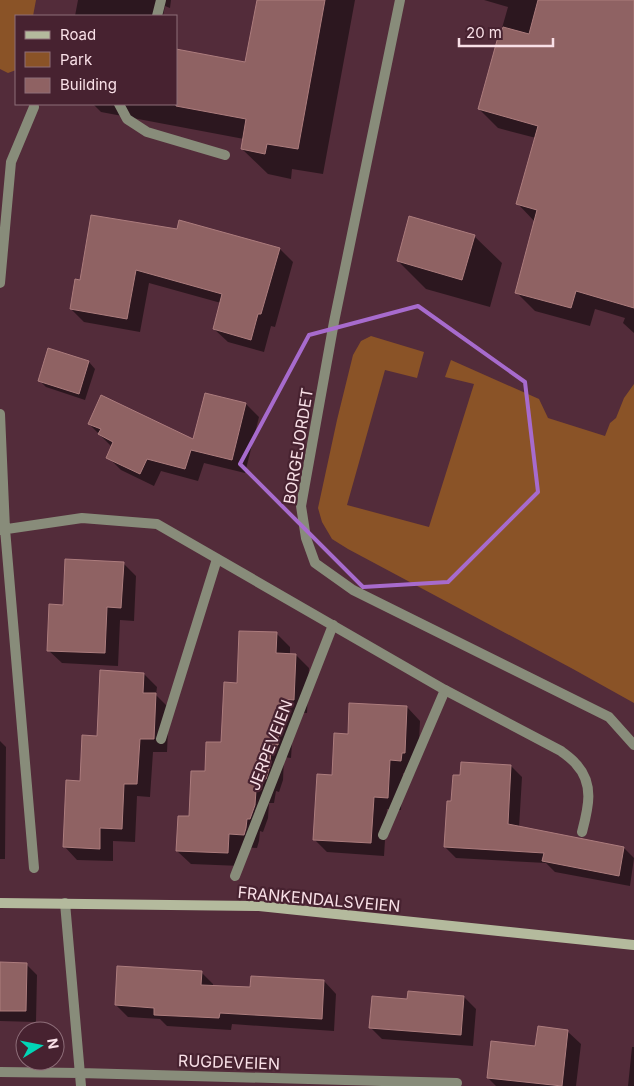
<svg xmlns="http://www.w3.org/2000/svg" width="634" height="1086" font-family="Inter,sans-serif">
  <rect width="100%" height="100%" fill="#532c3a"/>
  <path fill="#8a5327" d="M0 0H36L33 16H16V70L8 73 0 69Z
    M371 336 424 352 417 378 385 370 347 505 429 527 474 384 445 377 451 360 539 399 548 418 605 436 610 423 616 418 624 398 634 384V703L573 669 348 549 332 539 322 522 318 508 337 420 353 355 361 341Z"/>
  <path fill="#0007" d="M78 0H171L170 8 165 6 163 16H75Z
    M258 0H355L323 174 292 169 291 179 268 174 242 149 244 139 101 112 93 104H176L246 63Z
    M484 0H634V333L623 323 625 318 595 309 590 326 535 311 516 292 535 222 518 204 536 138 498 128 479 109 508 7Z
    M92 216 280 249 293 262 275 327 271 326 264 352 228 342 214 329 221 303 149 283 140 332 84 322 71 309 81 282Z
    M474 236 502 263 490 307 426 289 398 261Z
    M89 362 95 369 85 400 46 387 39 380Z
    M206 394 246 404 259 417 245 473 204 463 198 481 161 471 154 486 121 470 108 457 112 447 89 424 194 441Z
    M123 563 136 576 134 621 120 620 118 666 62 663 48 650 64 606Z
    M277 634 290 647V655H296L309 668 307 713 294 712 291 758 284 757 283 780 279 792 276 791 274 803H269L268 818 263 832 260 831 259 841 257 848 241 847V866L191 864 177 851 206 772 222 744 238 684Z
    M144 674 157 687 156 695 169 708 167 752H153L150 797 137 796 135 842 113 841V861L77 860 64 846 81 782 98 737Z
    M407 707 420 721 418 765 414 774 403 773 401 810 387 809 384 856 327 852 314 839 333 776 349 735Z
    M0 741 6 747 5 859H0Z
    M511 766 522 777 519 828 624 848 634 858 630 886 555 872 546 863 456 858 445 847 452 802Z
    M0 963 26 964 37 975 36 1022 0 1021Z
    M201 972 213 984V986L251 988 324 981 336 994 334 1031 232 1024 231 1030 167 1026 160 1019 128 1017 116 1005Z
    M464 997 476 1009 473 1046 382 1039 370 1027 409 1001Z
    M567 1031 581 1044 576 1086H496L488 1078 536 1047Z
    M632 1047H634V1086H628Z"/>
  <path fill="#8f6263" stroke="#ac7c7d" d="M257 0H325L298 149 267 144 265 154 241 149 246 119 176 106V49L245 62Z
    M538 0H634V308L576 291 571 308 515 293 537 210 516 204 538 126 478 109 498 37 500 38 503 27 529 34Z
    M91 215 177 229 179 220 280 248 261 314H258L251 340 213 329 222 294 136 270 127 319 70 309 75 279 80 280Z
    M409 216 475 235 462 280 397 261Z
    M48 348 89 361 79 394 38 381Z
    M205 393 246 403 232 460 191 450 185 469 147 459 140 474 106 458 113 442 98 434 101 429 88 424 101 395 193 439Z
    M65 559 124 562 121 608 107 607 105 653 47 651 49 604 63 605Z
    M239 631 277 632 276 653 296 654 294 700 281 699 278 745H271L270 766 266 779H263L261 790H256L255 805 250 819H247L246 828 244 835 229 834 228 853 176 851 178 816H189L191 771H205L206 742H221L224 682 237 683Z
    M100 670 144 673 143 693H156L154 739H140L137 784H124L122 829 100 828V849L63 847 66 780 80 781 82 735 97 736Z
    M349 703 407 706 405 753H402L401 761 390 760 388 798 374 797 371 843 313 840 317 774 332 775 334 733 348 734Z
    M461 762 511 765 508 824 624 847 619 876 542 861 544 853 444 847 447 801H451L453 775H460Z
    M0 962 27 963 26 1011H0Z
    M117 966 202 971 201 985 250 987 251 976 324 980 322 1019 220 1013 219 1018 154 1015V1008L115 1005Z
    M408 991 464 996 461 1035 369 1028 372 996 407 999Z
    M538 1026 568 1030 562 1086 487 1078 491 1041 535 1046Z"/>
  <g fill="none" stroke-linecap="round" stroke-linejoin="round">
    <path stroke="#888c7a" stroke-width="10" d="M157 16 161 0
      M119 104 127 119 147 132 225 155"/>
    <path stroke="#888c7a" stroke-width="10" d="M161 739 217 559
      M383 835 445 690
      M235 876 333 625"/>
    <path stroke="#888c7a" stroke-width="10" d="M400 0 334 322 301 506 306 538 315 563 353 590 609 717 634 745
      M0 283 11 162 34 107
      M0 414 5 529 34 868
      M0 530 82 518 157 524 445 690 561 751C566 755 572 759 576 764 595 784 588 809 582 832
      M65 903 81 1086
      M0 1072 80 1073 457 1083"/>
    <path stroke="#b4ba9d" stroke-width="10" d="M0 903 259 906 634 945"/>
  </g>
  <path fill="none" stroke="#a76bcd" stroke-width="4" stroke-linejoin="round" d="M418 306 525 382 538 492 448 582 363 587 240 464 309 335Z"/>
  <g text-anchor="middle" stroke-width="4.5" stroke-linejoin="round" paint-order="stroke">
    <g font-size="16" fill="#f9e0e7" stroke="#472230">
      <text transform="translate(298 446) rotate(-81)" y="6">BORGEJORDET</text>
      <text transform="translate(270 745) rotate(-69)" y="6">JERPEVEIEN</text>
      <text transform="translate(319 899) rotate(5)" y="6">FRANKENDALSVEIEN</text>
      <text transform="translate(229 1062) rotate(2)" y="6">RUGDEVEIEN</text>
    </g>
  </g>
  <rect x="15" y="15" width="162" height="90" fill="#472230" stroke="#8e6e79"/>
  <rect x="25" y="31" width="25" height="8" fill="#b4ba9d" stroke="#8e6e79"/>
  <text x="60" y="40" font-size="15" fill="#f9e0e7">Road</text>
  <rect x="25" y="52" width="25" height="15" fill="#8a5327" stroke="#8e6e79"/>
  <text x="60" y="65" font-size="15" fill="#f9e0e7">Park</text>
  <rect x="25" y="78" width="25" height="15" fill="#8f6263" stroke="#8e6e79"/>
  <text x="60" y="90" font-size="15" fill="#f9e0e7">Building</text>
  <g transform="translate(40 1046) rotate(80)"><circle r="24" fill="#472230" stroke="#8e6e79"/>
  <path d="M0-4L9 19L0 12L-9 19Z" fill="#02d5b6"/>
  <text y="-8" font-size="14" font-weight="bold" text-anchor="middle" fill="#f9e0e7">N</text>
  </g>
  <path d="M459 38v8h94v-8" fill="none" stroke="#f9e0e7" stroke-width="2.5"/>
  <text x="466" y="38" font-size="15" fill="#f9e0e7" stroke="#472230" stroke-width="4" paint-order="stroke">20 m</text>
</svg>
